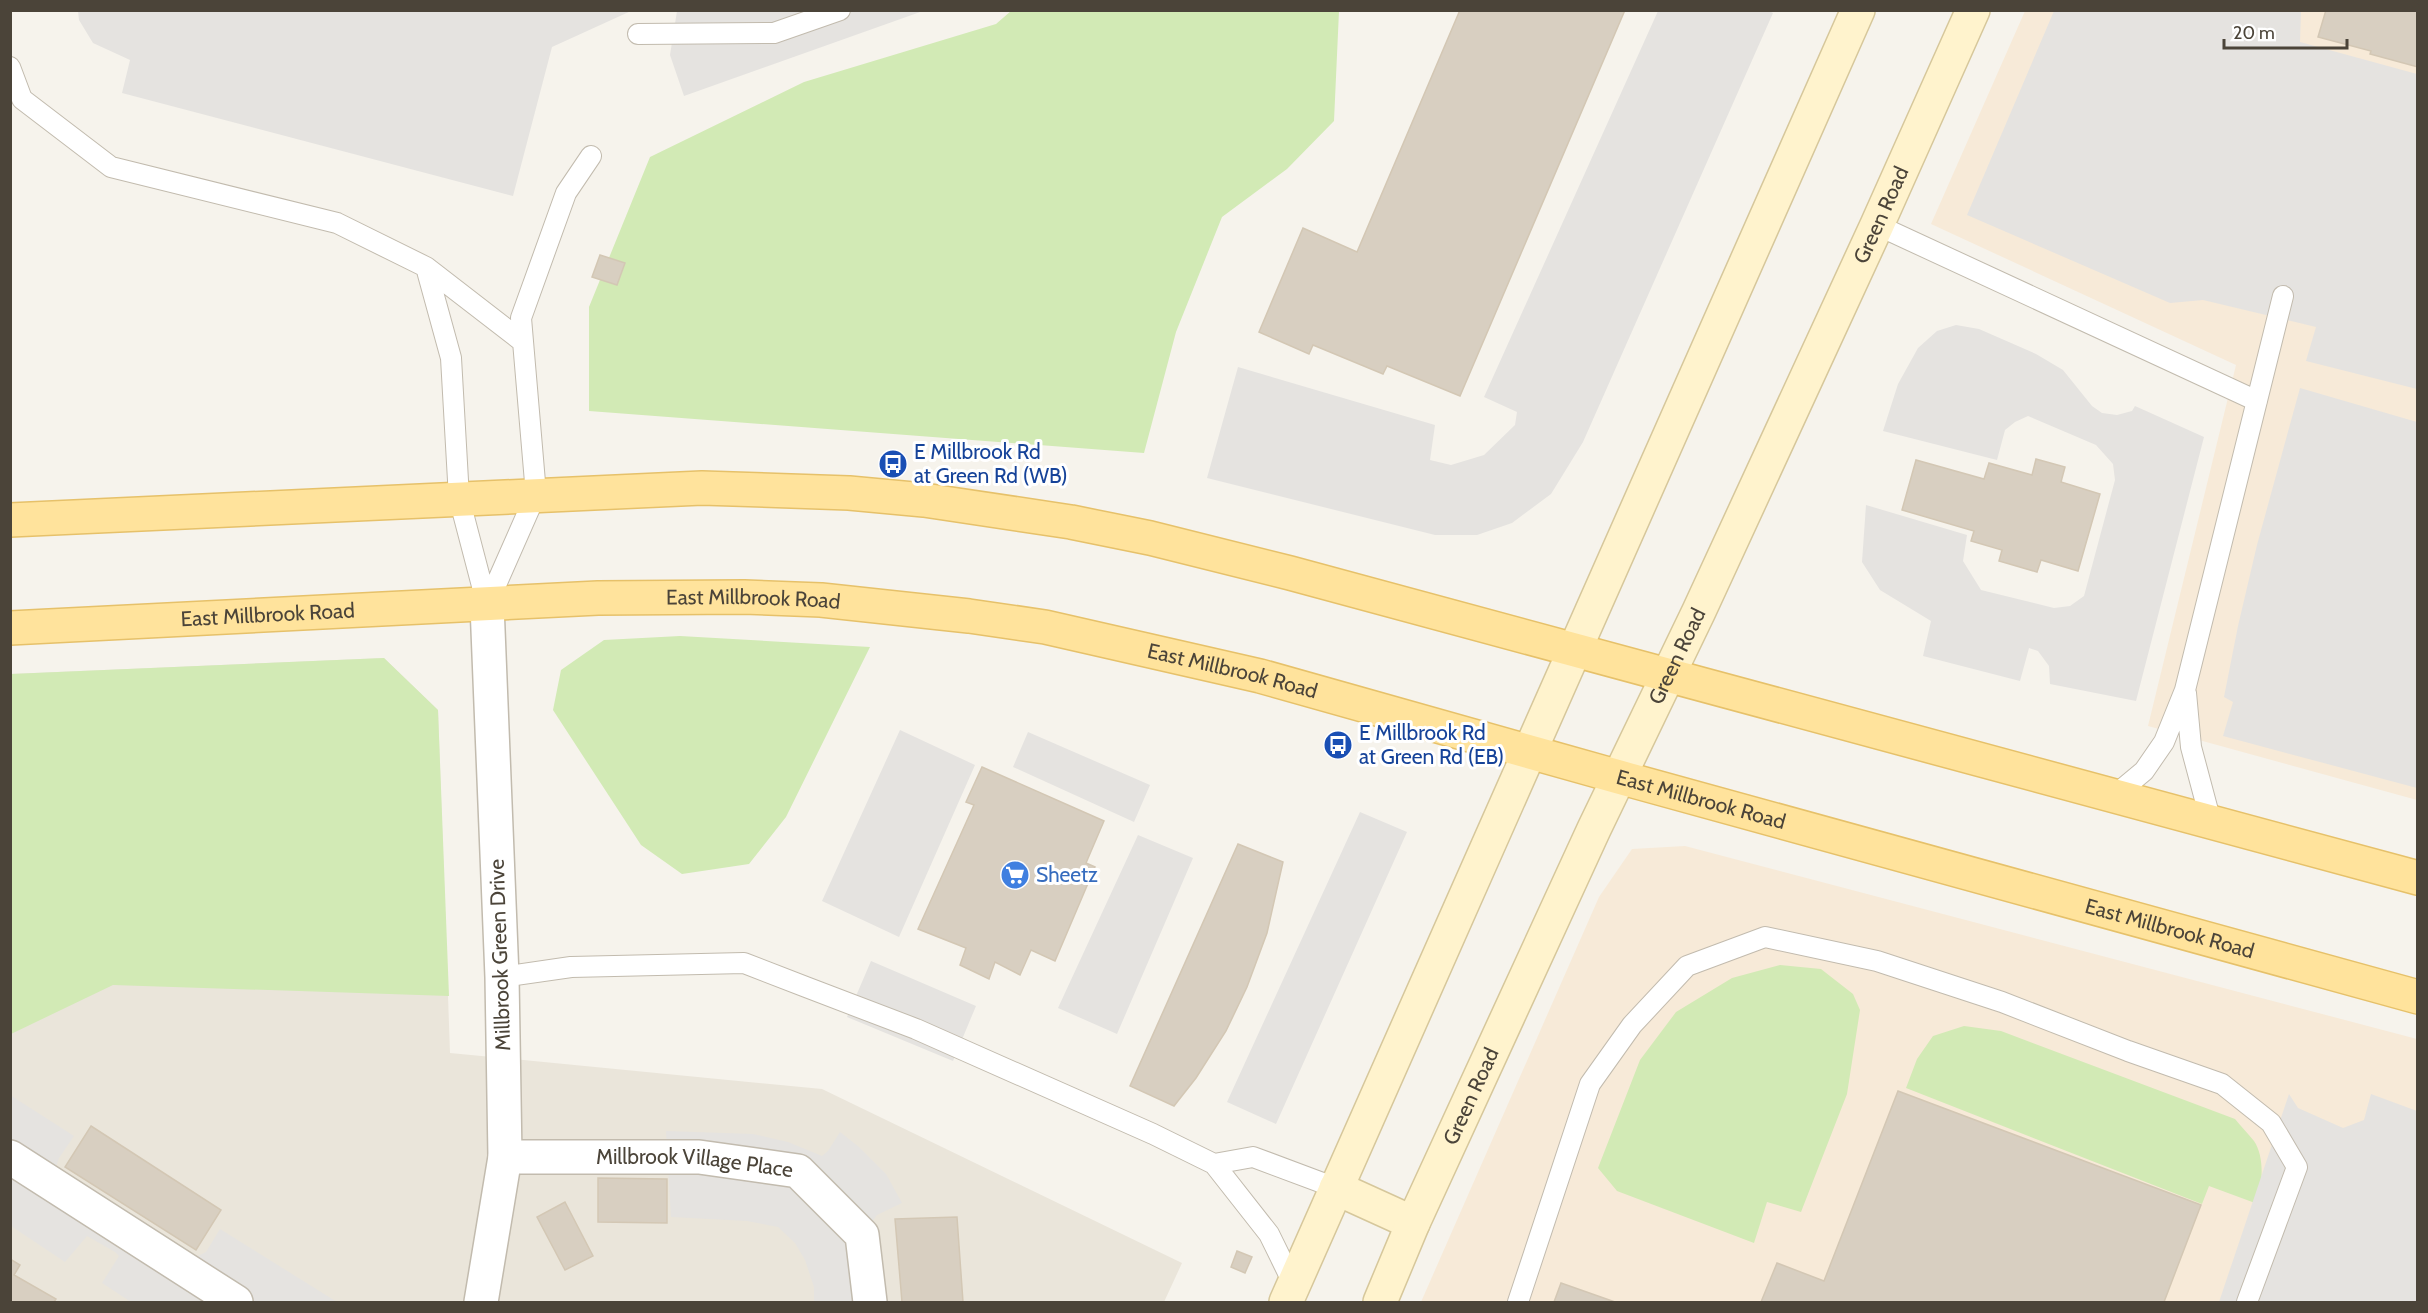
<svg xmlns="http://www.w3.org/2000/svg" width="2428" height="1313" font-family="Cabin,sans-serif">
  <rect width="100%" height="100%" fill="#f6f3ec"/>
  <path fill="#eae5da" d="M384 658 438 710 450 1053 822 1089 1182 1263 1164 1302H11L10 674Z"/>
  <path fill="#f7ead8" d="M2025 11H2417V800L2148 726 2236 365 1931 224Z
    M1685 846 2417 1039V1302H1421L1599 897 1632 849Z"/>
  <path fill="#d2eab5" d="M1011 11H1339L1334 121 1287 169 1222 217 1176 332 1144 453 589 411V307L650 157 804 82 996 24Z
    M680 636 870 647 786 817 749 864 682 874 641 845 553 710 561 670 604 640Z
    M384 658 438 710 449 996 113 985 11 1034V674Z
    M1780 965 1821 969 1853 994 1860 1010 1847 1094 1801 1212 1767 1202 1754 1243 1617 1191 1598 1168 1640 1060 1676 1012 1732 978Z
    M1964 1026 2001 1031 2235 1119C2241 1126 2248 1134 2254 1141 2265 1157 2263 1187 2255 1203L2209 1186 2202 1204 1906 1088 1917 1059 1933 1036Z"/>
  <path fill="#e5e3e0" d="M78 11V10L631 11 552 47 513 196 122 93 130 60 93 43 79 20Z
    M677 11H923L684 96 670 55Z
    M1769 11 1773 13 1583 442 1551 494 1512 523 1477 535H1435L1207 478 1238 367 1435 425 1430 460 1451 465 1484 455 1515 425 1517 412 1484 397 1658 11Z
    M2054 11H2301L2300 42 2417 74V389L2306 361 2316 327 2203 300 2170 303 1967 215Z
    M1956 325 1979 329 2036 354 2063 370 2092 406 2102 413 2117 415 2132 411 2135 406 2204 437 2136 701 2050 684 2049 666 2038 651 2029 648 2020 681 1923 656 1931 621 1880 590 1862 562 1866 505 1967 535 1963 561 1981 590 2054 608 2070 606 2084 596 2115 480 2113 464 2096 445 2028 416 2015 422 2005 430 1997 460 1883 431 1898 384 1918 348 1937 331Z
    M2300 388 2417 422V788L2223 736 2233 702 2224 697 2238 626 2257 545Z
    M900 730 975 765 899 937 822 901Z
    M1028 732 1150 785 1134 822 1013 767Z
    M1360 812 1407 832 1276 1124 1227 1102Z
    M1138 835 1193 858 1117 1034 1058 1008Z
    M871 961 976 1006 953 1061 847 1017Z
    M2289 1094 2298 1108 2343 1128 2364 1120 2371 1094 2417 1111V1302H2219Z
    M10 1095 74 1136 59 1158 56 1167 182 1251 198 1256 206 1252 220 1229 337 1302H131L102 1283 119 1256 115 1252 87 1236 65 1262 11 1226Z
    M666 1131 753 1134 788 1142 822 1156 828 1151 840 1132 859 1147 886 1174 902 1203 877 1215 872 1222 883 1302H814V1287L805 1260 795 1243 778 1227 747 1221 671 1217Z"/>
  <path fill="#d8cfc1" stroke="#d3c7b4" stroke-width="1.5" d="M1460 10H1625L1460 396 1387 366 1383 374 1313 345 1309 354 1259 332 1303 228 1357 252Z
    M2326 10H2418V67L2370 54 2371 51 2318 37Z
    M600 255 625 263 617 285 592 277Z
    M2036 459 2065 467 2061 482 2100 494 2078 571 2041 560 2037 572 1999 561 2002 550 1971 541 1974 531 1902 510 1916 460 1984 479 1989 463 2032 475Z
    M982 767 1104 821 1086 863 1095 867 1055 961 1031 950 1020 975 995 962 989 979 960 965 966 948 918 929 974 805 966 802Z
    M1238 844 1283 862 1267 933 1247 987 1226 1031 1196 1078 1174 1106 1130 1086Z
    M1898 1091 2201 1205 2164 1302H1761L1777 1263 1824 1281Z
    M91 1126 221 1210 196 1250 65 1167Z
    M598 1178 667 1179V1223L598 1222Z
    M565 1202 593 1256 565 1270 537 1217Z
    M957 1217 963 1302H902L895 1219Z
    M1237 1251 1252 1257 1245 1273 1231 1267Z
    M10 1259 20 1265 14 1275 56 1299 54 1302H10Z
    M1561 1283 1615 1302H1554Z"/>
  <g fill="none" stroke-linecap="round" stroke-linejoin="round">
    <g stroke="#c2bbae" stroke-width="22">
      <path id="lane" d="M638 34 774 33 840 10
        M10 67 22 99 111 167 337 223 426 267 523 342
        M1877 225 2257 401
        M426 267 451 358 459 498 487 605
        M487 605 536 494 521 318 566 193 591 156
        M2186 693 2191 747 2211 822
        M2114 796 2144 771 2164 742 2185 690 2283 296
        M502 977 571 967 744 963 806 987 916 1029 1153 1134 1214 1164 1269 1234 1294 1285
        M1214 1164 1253 1157 1336 1188
        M1518 1302 1590 1084 1632 1025 1687 966 1765 937 1877 961 2002 1002 2128 1051 2222 1084 2271 1123 2297 1167 2247 1302"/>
    </g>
    <g stroke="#c2bbae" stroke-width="36">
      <g id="street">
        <path d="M10 1157 236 1302"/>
        <path id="s1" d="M505 1157H699L798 1171 862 1235 870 1302"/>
        <path d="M481 1302 505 1157 502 977 487 605"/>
      </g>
    </g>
    <g stroke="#d6c79b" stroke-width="36">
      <g id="secondary">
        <path d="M1336 1188 1413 1223"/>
        <path d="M1286 1302 1858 10"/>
        <path id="s2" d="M1380 1302 1413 1223 1594 829 1699 611 1877 225 1973 10"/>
      </g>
    </g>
    <g stroke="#e6c16a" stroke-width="36">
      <g id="primary">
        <path d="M10 520 702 488 849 493 924 500 1071 522 1150 538 1290 573 2418 878"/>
        <path id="s3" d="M10 628 598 598 744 597 821 600 969 616 1045 627 1260 676 1619 777 2418 997"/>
      </g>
    </g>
    <use href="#lane" stroke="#fff" stroke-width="20"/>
    <use href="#street" stroke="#fff" stroke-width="33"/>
    <use href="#secondary" stroke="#fff3cd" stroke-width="33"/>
    <use href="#primary" stroke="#ffe39c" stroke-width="33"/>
  </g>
  <defs>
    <g id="bus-disc" transform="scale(1.5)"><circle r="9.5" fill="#1a4fb4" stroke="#fff"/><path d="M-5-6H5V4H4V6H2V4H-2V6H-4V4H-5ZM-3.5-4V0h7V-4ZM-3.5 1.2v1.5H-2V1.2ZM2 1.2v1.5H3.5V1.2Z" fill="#fff"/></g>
    <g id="supermarket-disc" transform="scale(1.5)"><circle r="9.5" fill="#3f7fe0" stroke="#fff"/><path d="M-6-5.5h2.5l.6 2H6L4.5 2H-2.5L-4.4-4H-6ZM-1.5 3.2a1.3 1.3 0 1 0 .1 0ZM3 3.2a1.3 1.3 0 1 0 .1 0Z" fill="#fff"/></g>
  </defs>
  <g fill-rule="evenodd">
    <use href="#bus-disc" x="893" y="464"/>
    <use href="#bus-disc" x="1338" y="745"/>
    <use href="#supermarket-disc" x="1015" y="875"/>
  </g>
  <g text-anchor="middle" stroke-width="6" stroke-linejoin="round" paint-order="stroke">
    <g font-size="21" fill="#4b4439" stroke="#fff">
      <text dy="7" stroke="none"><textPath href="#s2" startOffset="1197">Green Road</textPath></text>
      <text dy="7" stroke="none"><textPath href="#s3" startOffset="744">East Millbrook Road</textPath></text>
      <text dy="7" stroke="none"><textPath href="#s3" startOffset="258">East Millbrook Road</textPath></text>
      <text dy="7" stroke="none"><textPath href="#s2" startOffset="711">Green Road</textPath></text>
      <text dy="7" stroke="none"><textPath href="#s3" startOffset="1230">East Millbrook Road</textPath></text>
      <text dy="7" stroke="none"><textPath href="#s3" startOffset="1716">East Millbrook Road</textPath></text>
      <text dy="7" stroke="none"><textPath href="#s3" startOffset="2202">East Millbrook Road</textPath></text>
      <text transform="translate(500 955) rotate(-92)" y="7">Millbrook Green Drive</text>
      <text dy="7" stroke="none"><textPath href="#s2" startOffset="225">Green Road</textPath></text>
      <text dy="7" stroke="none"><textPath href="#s1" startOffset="190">Millbrook Village Place</textPath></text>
    </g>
    <g font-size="21" fill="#164399" stroke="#fff" text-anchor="start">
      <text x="914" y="459">E Millbrook Rd<tspan x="914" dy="24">at Green Rd (WB)</tspan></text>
      <text x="1359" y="740">E Millbrook Rd<tspan x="1359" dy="24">at Green Rd (EB)</tspan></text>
    </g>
    <g font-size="21" fill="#366cbe" stroke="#fff" text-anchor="start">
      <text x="1036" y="882">Sheetz</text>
    </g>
  </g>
  <rect width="2428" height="1313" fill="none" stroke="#4b4439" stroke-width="24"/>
  <path d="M2224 39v9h123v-9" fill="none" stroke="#4b4439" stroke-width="3"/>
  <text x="2233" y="39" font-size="18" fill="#4b4439" stroke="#ffffff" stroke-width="4.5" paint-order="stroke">20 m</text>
</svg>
